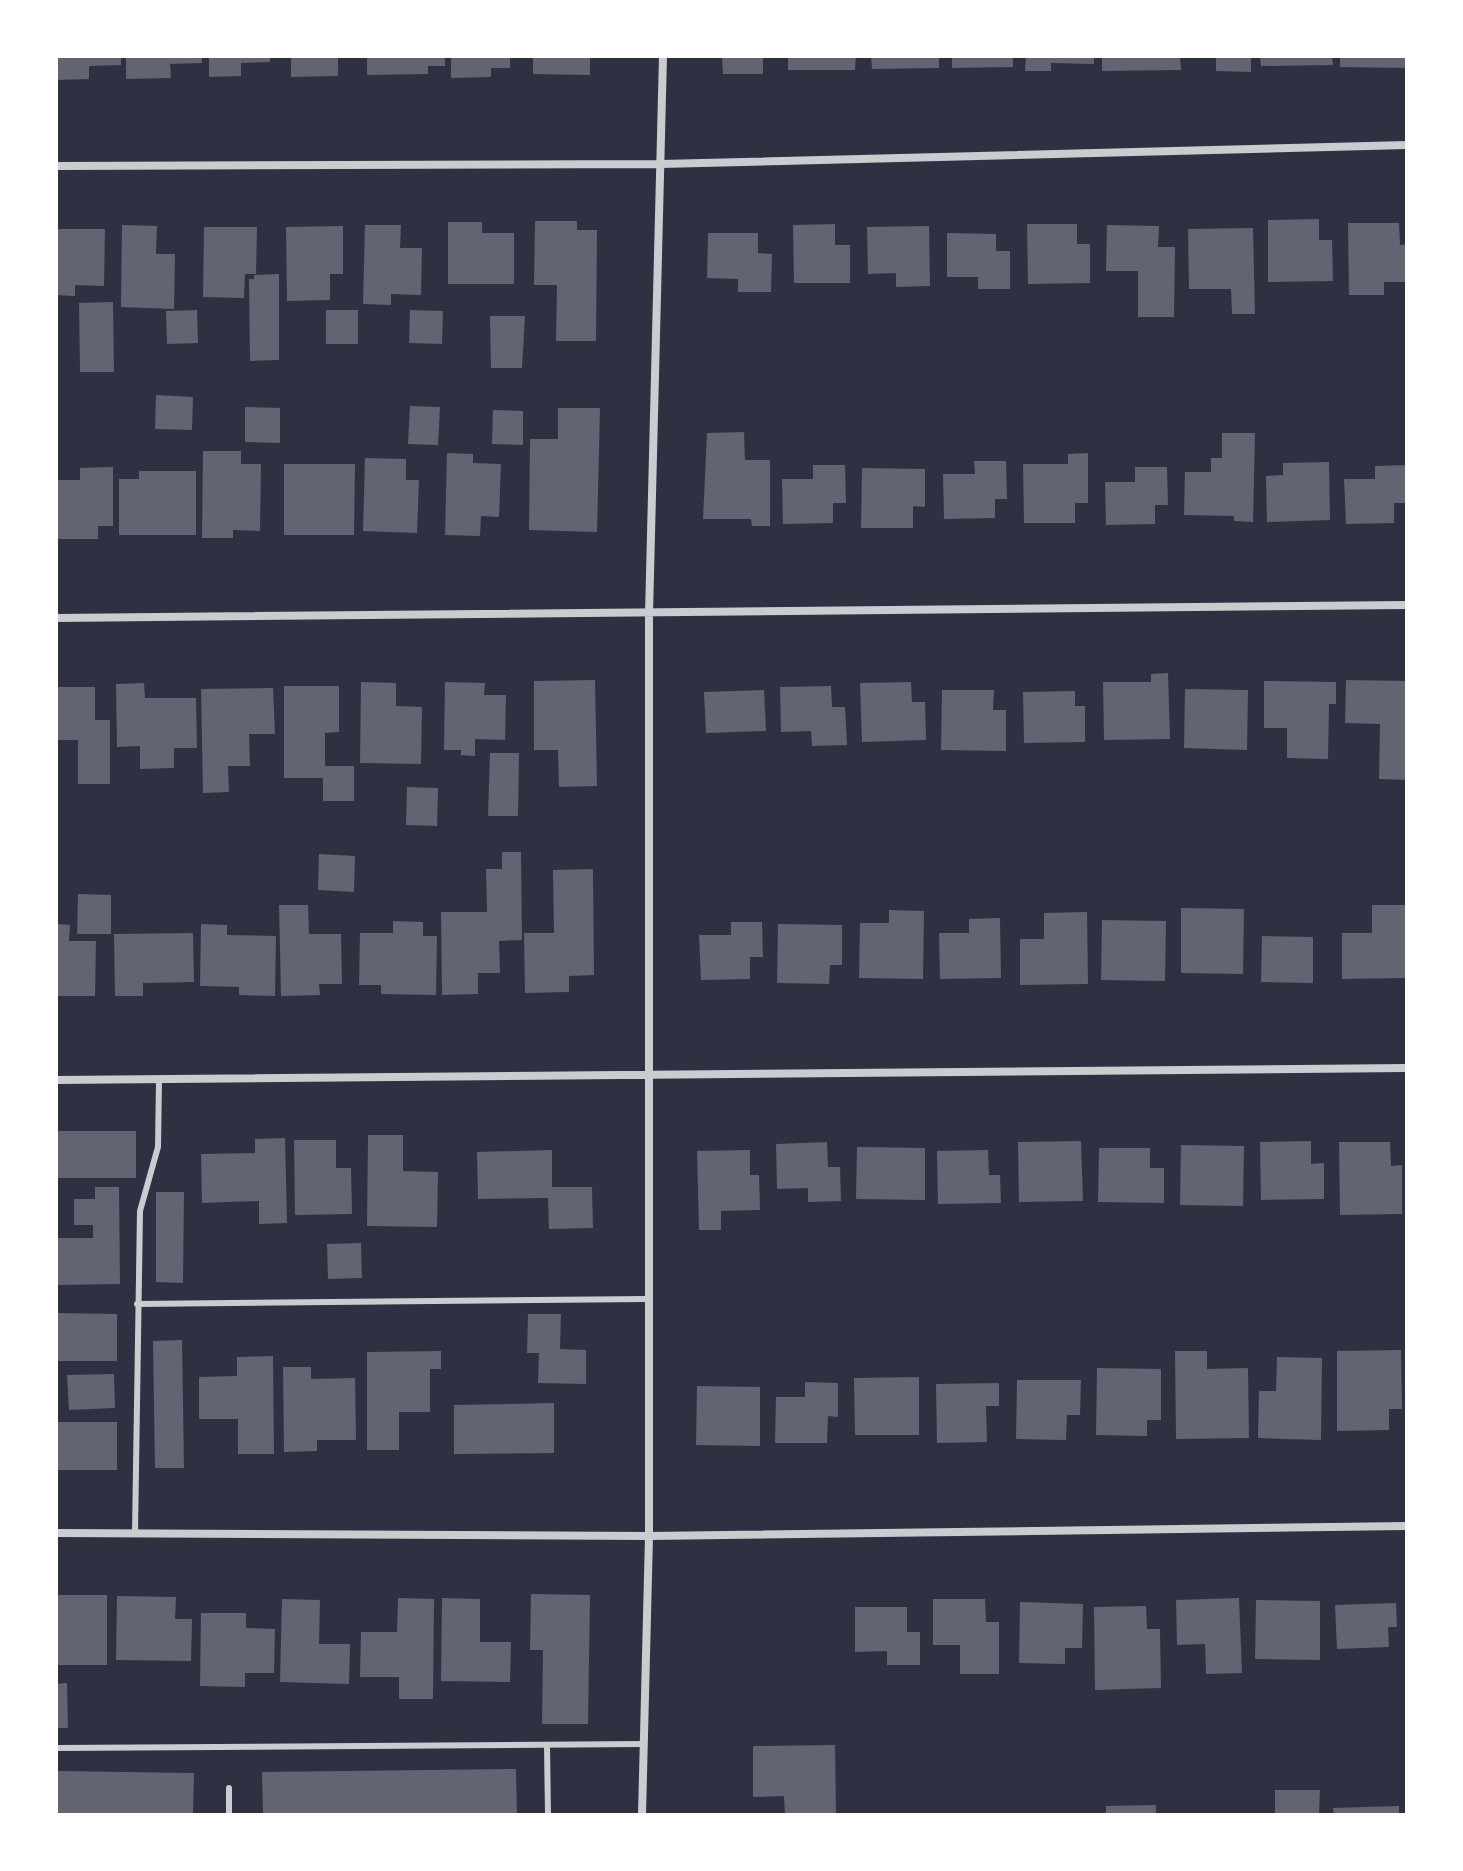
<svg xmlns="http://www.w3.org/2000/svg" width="1463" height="1871" font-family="Inter,sans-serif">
  <rect width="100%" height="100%" fill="#2d3142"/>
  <path fill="#626471" d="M56 56H121V65L89 66V79L56 80Z
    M126 56H202V63L170 64 171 78 126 79Z
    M209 56H270V62L241 63V76L209 77Z
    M291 56H338V76L291 77Z
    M367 56H445V66H428V74L367 75Z
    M451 56H510V68H491V77L451 78Z
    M533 56H590V75L533 74Z
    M722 56H763V74H723Z
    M788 56H856L855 70H788Z
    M871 56H939V68L872 69Z
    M952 56H1013V67L952 68Z
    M1026 56H1094V64L1051 63V71H1025Z
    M1102 56H1180L1181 70 1102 71Z
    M1216 56H1251V72L1216 71Z
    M1260 56H1332L1333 65 1261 66Z
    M1340 56H1407V68L1340 67Z
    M1319 219V240H1332L1333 281 1268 282V220Z
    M535 221H577V230H597L596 341H556L557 285H534Z
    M448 222H482V233H514V284H448Z
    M1348 223H1399L1400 245 1407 244V282H1384V295H1349Z
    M835 224V245H850V283H794L793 225Z
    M1027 224H1077V244H1090V283L1028 284Z
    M122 225 157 226 156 254H175L174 309 121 307Z
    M365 225H401L400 248H422L421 295 391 294V305L363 304Z
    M1107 225 1159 226 1158 247H1175L1174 317H1138V271H1106Z
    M343 226V274H330V300L287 301 286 227Z
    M929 226 930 286 896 287V273L868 274 867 227Z
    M204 227H257L256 274H245L244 298 203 297Z
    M1253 228 1255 314H1232L1231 289H1189L1188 229Z
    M56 229H105L104 286 75 285V296L56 295Z
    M708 233H758V253L772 254 771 292H738V279L707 278Z
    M947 233 996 234V251H1010V289H978V277H947Z
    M279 274V360L250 361 249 279H254V275Z
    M113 302 114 372H80L79 303Z
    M197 310 198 343 167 344 166 311Z
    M326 310H358V344H326Z
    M410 310 443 311 442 344 409 343Z
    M490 316H525L522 368H491Z
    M156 395 193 397 192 430 155 429Z
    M410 406 440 407 438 445 408 444Z
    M245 407 280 408V443L245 442Z
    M558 408H600L597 532 529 530 530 439H558Z
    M493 410 523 411V445L492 444Z
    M744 432 745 460H770V526H752L751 519H703L707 433Z
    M1222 433H1255L1253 522 1234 521V516L1184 515 1185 472H1211V458H1222Z
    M203 451H241V464H261L260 531 233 530V538H202Z
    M447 453 473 454V463L501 464 499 517 481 516 480 536 445 535Z
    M1088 453V503H1075V523H1024L1023 464H1068V454Z
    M365 458 406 459V480H419L417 533 363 531Z
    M974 461H1006L1007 499H995V518L944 519 943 474H975Z
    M1329 462 1330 520 1267 522 1266 476 1283 475V463Z
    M284 464H355L354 535H284Z
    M813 465H845L846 503H833V523L783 524 782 479H813Z
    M1407 465V503H1394V523L1346 524 1344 479H1375V466Z
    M113 467V526H98V539H56V480H80V468Z
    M1135 467H1167L1168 505H1155V524L1106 525 1105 482H1135Z
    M862 468 925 469V507L913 506V528H861Z
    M139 471H196V535H119V479H139Z
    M1168 673 1170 739 1104 740 1103 682H1151V674Z
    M595 680 597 786 559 787 558 750H534V681Z
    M1346 680 1407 681V780L1379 779 1380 724 1345 723Z
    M1264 681 1336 682V704H1329L1328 759 1287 758V728H1264Z
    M361 682 396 683V706L422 707 421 764 360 763Z
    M445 682 485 683 484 695H506L505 740 475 739V756L461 755V750H444Z
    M911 682 912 702H925L926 740 862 742 860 683Z
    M144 683 145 698H196L197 748H174V768L140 769V746L117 747 116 684Z
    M284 686H339V732L325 733V766H354V801H323V778H284Z
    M831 686 832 707H845L847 745 812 746 811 731 781 732 780 687Z
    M56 687H95V720H110V784H78V740H56Z
    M273 688 275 734H249L250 766H228L229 792 203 793 201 689Z
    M1185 689 1248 690 1247 750 1184 748Z
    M764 690 766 731 706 733 704 692Z
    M942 690H994L993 710H1006V751L941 750Z
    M1075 691V706H1085V742L1024 743 1023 692Z
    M490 753H519L518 816H488Z
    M407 787 438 788 437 826 406 825Z
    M502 852H521L522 940 499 941 500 973H478V994L442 995 441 912H487L486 869H502Z
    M319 854 355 856 354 892 318 890Z
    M593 869 594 975 569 976V992L525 993 524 933H554L553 870Z
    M78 894 111 895V934H77Z
    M279 905H308L309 934H341L342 984H319L320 995 281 996Z
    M1372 905H1406L1407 978 1342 979V933H1372Z
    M1181 908 1244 909 1243 974 1181 973Z
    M889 910 924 911 923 979 859 978 860 923H889Z
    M1087 912 1088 984 1020 985V939H1044V913Z
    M1000 918 1001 978 940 979 939 933H969V919Z
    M1102 920 1166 921 1165 981 1101 980Z
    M393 921 423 922V936H437L436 995 381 994V985H359L360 933H393Z
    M731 922H762L763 957H750V979L701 980 699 935H731Z
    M56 924 70 925 69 941H96L95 996H56Z
    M201 924 227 925V935L276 936 275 996 239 995V987L200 986Z
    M778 924 842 925V965H830L829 984 777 983Z
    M193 933 194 982 143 983V996H115L114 934Z
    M1262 936 1313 937V983L1261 982Z
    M56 1131H136V1178H56Z
    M368 1135H403V1171L438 1172 437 1227 367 1226Z
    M285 1138 287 1223 259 1224V1201L202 1203 201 1154 255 1153V1139Z
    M294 1140H336V1168H351L352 1214 295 1215Z
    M1081 1141 1083 1201 1019 1202 1018 1142Z
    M1311 1141V1164L1324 1163V1199L1261 1200 1260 1142Z
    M827 1142 828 1167H840L841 1201 808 1202V1188L777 1189 776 1144Z
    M1339 1142H1390L1391 1166 1402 1165V1214L1340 1215Z
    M1181 1145 1244 1146 1243 1206 1180 1205Z
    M857 1147 925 1148V1200L856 1199Z
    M1099 1148H1150V1168H1164V1203L1098 1202Z
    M552 1150V1187H592L593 1228 549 1229 548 1198 478 1199 477 1152Z
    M750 1150V1175H759L760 1210 721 1211V1230H699L697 1151Z
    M988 1150 989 1175H1000L1001 1203 938 1204 937 1151Z
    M95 1187H119L120 1284 56 1285V1238H93V1225H74V1199H95Z
    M156 1192H184L183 1283 156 1282Z
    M361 1243 362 1278 328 1279 327 1244Z
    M56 1313 117 1314V1361H56Z
    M528 1314H561L560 1349 586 1350V1384L538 1383 539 1353H527Z
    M182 1340 184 1468H155L153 1341Z
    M1401 1350 1402 1409H1389V1430L1337 1431V1351Z
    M441 1351V1369H430V1412H399V1450H367V1352Z
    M1175 1351H1207V1369L1248 1368 1249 1438 1176 1439Z
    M273 1356 274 1454H238V1419H199V1377L237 1376V1357Z
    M1277 1357 1322 1358 1321 1440 1258 1438 1259 1391H1276Z
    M283 1367H311V1379L355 1378 356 1440H317V1451L284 1452Z
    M1097 1368 1161 1369V1420H1147V1436L1096 1435Z
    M114 1374 115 1408 69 1410 67 1375Z
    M919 1377V1435H855L854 1378Z
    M1017 1380H1081L1080 1415H1067L1066 1440 1016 1439Z
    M805 1382 838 1383V1417L828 1416 827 1443H775L776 1397H805Z
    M999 1383V1406H986L987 1442 937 1443 936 1384Z
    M697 1386 760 1387V1446L696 1445Z
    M554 1403V1453L454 1454V1405Z
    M56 1422H117V1470H56Z
    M531 1594 590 1595 588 1724H542L543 1650H530Z
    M56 1595H107V1665H56Z
    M117 1596 176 1597 175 1619H192L191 1661 116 1660Z
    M398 1598 434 1599 433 1699H399V1677H360L361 1632H397Z
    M442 1598 480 1599V1642H511L510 1682 441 1681Z
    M1239 1598 1242 1673 1206 1674 1205 1644 1177 1645 1176 1600Z
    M282 1599 320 1600 319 1644H350L349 1684 280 1682Z
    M933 1599H985L986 1622H999V1674H960V1645H933Z
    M1256 1600 1320 1601V1660L1255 1659Z
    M1020 1602 1083 1604 1082 1648H1065V1664L1019 1663Z
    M1396 1603 1397 1627H1388L1389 1647 1337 1649 1335 1605Z
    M1146 1606 1147 1629H1160L1161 1688 1095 1690 1094 1607Z
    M855 1607H907V1632H920V1665H887V1651L855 1652Z
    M201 1613H246V1628L275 1629 274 1673H245V1687L200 1686Z
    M67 1683 68 1728H56V1684Z
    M835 1745 836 1815H785L784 1796 753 1797V1746Z
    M516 1769 517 1815H263L262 1772Z
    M56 1771 194 1773 193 1815H56Z
    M1275 1790H1320L1319 1815H1275Z
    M1156 1805V1815H1106V1806Z
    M1399 1806V1815H1334L1333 1808Z"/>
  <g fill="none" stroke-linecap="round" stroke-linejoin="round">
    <path stroke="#caccd0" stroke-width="6" d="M137 1304 647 1299
      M135 1533 140 1211 158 1147 159 1080
      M547 1745 548 1815
      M56 1748 643 1744
      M229 1788V1815"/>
    <path stroke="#caccd0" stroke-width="8" d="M56 166 661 164 1407 145
      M56 618 1407 605
      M56 1080 1407 1068
      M56 1533 649 1536 1407 1526
      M642 1815 649 1536V614L663 56"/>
  </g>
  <rect width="1463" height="1871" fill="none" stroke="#ffffff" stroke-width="116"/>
</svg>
